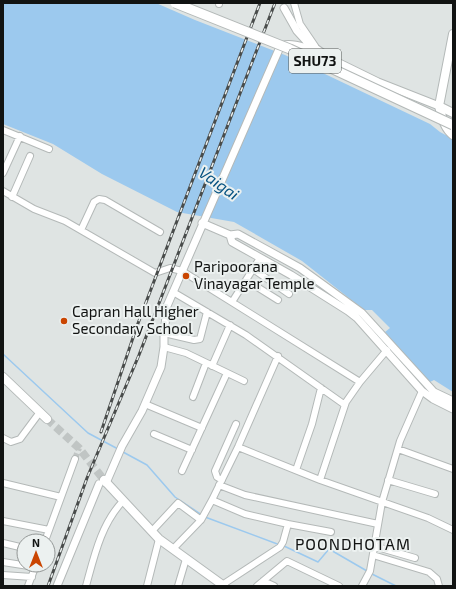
<svg xmlns="http://www.w3.org/2000/svg" width="456" height="589" font-family="'Exo 2',sans-serif">
  <rect width="100%" height="100%" fill="#dfe4e3"/>
  <path fill="#9cc9ee" d="M3 3H156L195 20 285 55 430 124 440 132 453 139V392L434 380 428 383 385 332 390 328 372 310H364L302 261 234 222 177 212 102 174 53 144 3 124Z"/>
  <g fill="none" stroke-linecap="round" stroke-linejoin="round">
    <path stroke="#9cc9ee" stroke-width="1.5" d="M3 354 88 433 118 449
      M123 452 147 465 175 497 202 515
      M205 517 280 545
      M284 546 318 562 329 549 367 571
      M370 573 396 586"/>
    <path stroke="#c0c5c4" stroke-width="6" stroke-dasharray="6 3" stroke-linecap="butt" d="M75 459 79 448"/>
    <path stroke="#c0c5c4" stroke-width="8" stroke-dasharray="8 4" stroke-linecap="butt" d="M47 419 79 448 104 480"/>
    <g stroke="#b4b9b8" stroke-width="8">
      <path id="minor" d="M294 3 300 24 315 46
        M219 4V3
        M3 130 49 149
        M3 173 20 136
        M3 191 34 209 65 221 155 273 170 268 182 271 360 382
        M12 197 30 156
        M81 230 94 202 99 199 105 200 160 232
        M253 269 289 294
        M246 280 278 300
        M173 292 246 335 345 405
        M232 302 260 258
        M164 333 194 340 200 339 207 312
        M164 347 186 353 244 381
        M212 366 230 325
        M193 397 206 363
        M145 404 202 428
        M154 434 192 450
        M3 438 11 442 20 439 40 412
        M238 447 320 480 428 518 453 530
        M398 449 453 469
        M296 470 312 424 321 388
        M182 471 227 373
        M222 480 217 477 215 471 236 424
        M320 480 346 402 360 382 387 350
        M388 480 435 494
        M3 483 61 497
        M219 485 245 495 378 524
        M212 500 245 514 288 524 331 532
        M3 521 49 530
        M152 531 178 503 201 520
        M45 541 75 459
        M3 543 24 548
        M374 546 415 558
        M173 549 201 520 212 500 238 447 278 356
        M373 555 429 572 437 579 439 586
        M3 562 35 567
        M3 575 32 577
        M263 581 274 586
        M222 585 280 547 283 542 288 524
        M28 586 36 565
        M86 586C94 557 101 524 123 501
        M147 586 159 539
        M178 586 186 559
        M257 586 287 561 339 586
        M362 586 370 571 382 502 400 441 422 391"/>
    </g>
    <g stroke="#b4b9b8" stroke-width="9">
      <path id="tertiary" d="M284 8 297 31 307 42 331 59 378 82 439 106
        M202 223 230 235 238 234 300 268 362 313 434 392 453 401
        M230 235 232 242 291 275 348 311 357 318 422 391 433 399 453 409
        M106 483 122 446 142 411 161 367 164 347V335L167 306 280 47C287 40 310 49 320 52
        M57 586 99 484"/>
    </g>
    <g stroke="#b4b9b8" stroke-width="10">
      <path id="secondary" d="M453 34 439 106C442 117 444 128 453 135
        M439 106 453 113
        M3 377 47 419
        M104 480 159 539 224 586"/>
    </g>
    <use href="#minor" stroke="#fff" stroke-width="6"/>
    <use href="#tertiary" stroke="#fff" stroke-width="7"/>
    <use href="#secondary" stroke="#fff" stroke-width="8"/>
    <g stroke="#494c4b" stroke-width="3">
      <path id="rail" d="M101 432 137 326 260 3
        M48 586 87 478 139 355 275 3"/>
    </g>
    <use href="#rail" stroke="#ecf1f0" stroke-width="1.5" stroke-dasharray="4.5" stroke-linecap="butt"/>
    <g stroke="#b4b9b8" stroke-width="11" stroke-linecap="butt">
      <path id="primary-bridge" d="M175 3 290 49 453 125"/>
    </g>
    <use href="#primary-bridge" stroke="#fff" stroke-width="9"/>
  </g>
  <g fill="#ca4501" stroke="#ecf1f0" stroke-width="1.5">
    <circle cx="186" cy="276" r="4"/>
    <circle cx="64" cy="321" r="4"/>
  </g>
  <g text-anchor="middle" stroke-width="4" stroke-linejoin="round" paint-order="stroke">
    <rect fill="#ecf1f0" stroke="#535655" stroke-width="1" x="289" y="49" width="52" height="24" rx="3"/>
    <g font-size="14" font-weight="bold" fill="#111312">
      <text x="315" y="66">SHU73</text>
    </g>
    <g font-size="15" fill="#111312" stroke="#ecf1f0" text-anchor="start">
      <text x="194" y="272">Paripoorana<tspan x="194" dy="17">Vinayagar Temple</tspan></text>
      <text x="72" y="317">Capran Hall Higher<tspan x="72" dy="17">Secondary School</tspan></text>
    </g>
    <g font-size="16" font-style="italic" fill="#085382" stroke="#ecf1f0">
      <text transform="translate(219 183) rotate(35)" y="6">Vaigai</text>
    </g>
    <g font-size="16" letter-spacing="1" fill="#111312" stroke="#ecf1f0">
      <text x="353" y="550">POONDHOTAM</text>
    </g>
  </g>
  <rect width="456" height="589" fill="none" stroke="#111312" stroke-width="8"/>
  <g transform="translate(36 553)"><circle r="19" fill="#ecf1f0" stroke="#949897"/>
  <path d="M0-3L7 15L0 10L-7 15Z" fill="#ca4501"/>
  <text y="-6" font-size="11" font-weight="bold" text-anchor="middle" fill="#111312">N</text>
  </g>
</svg>
